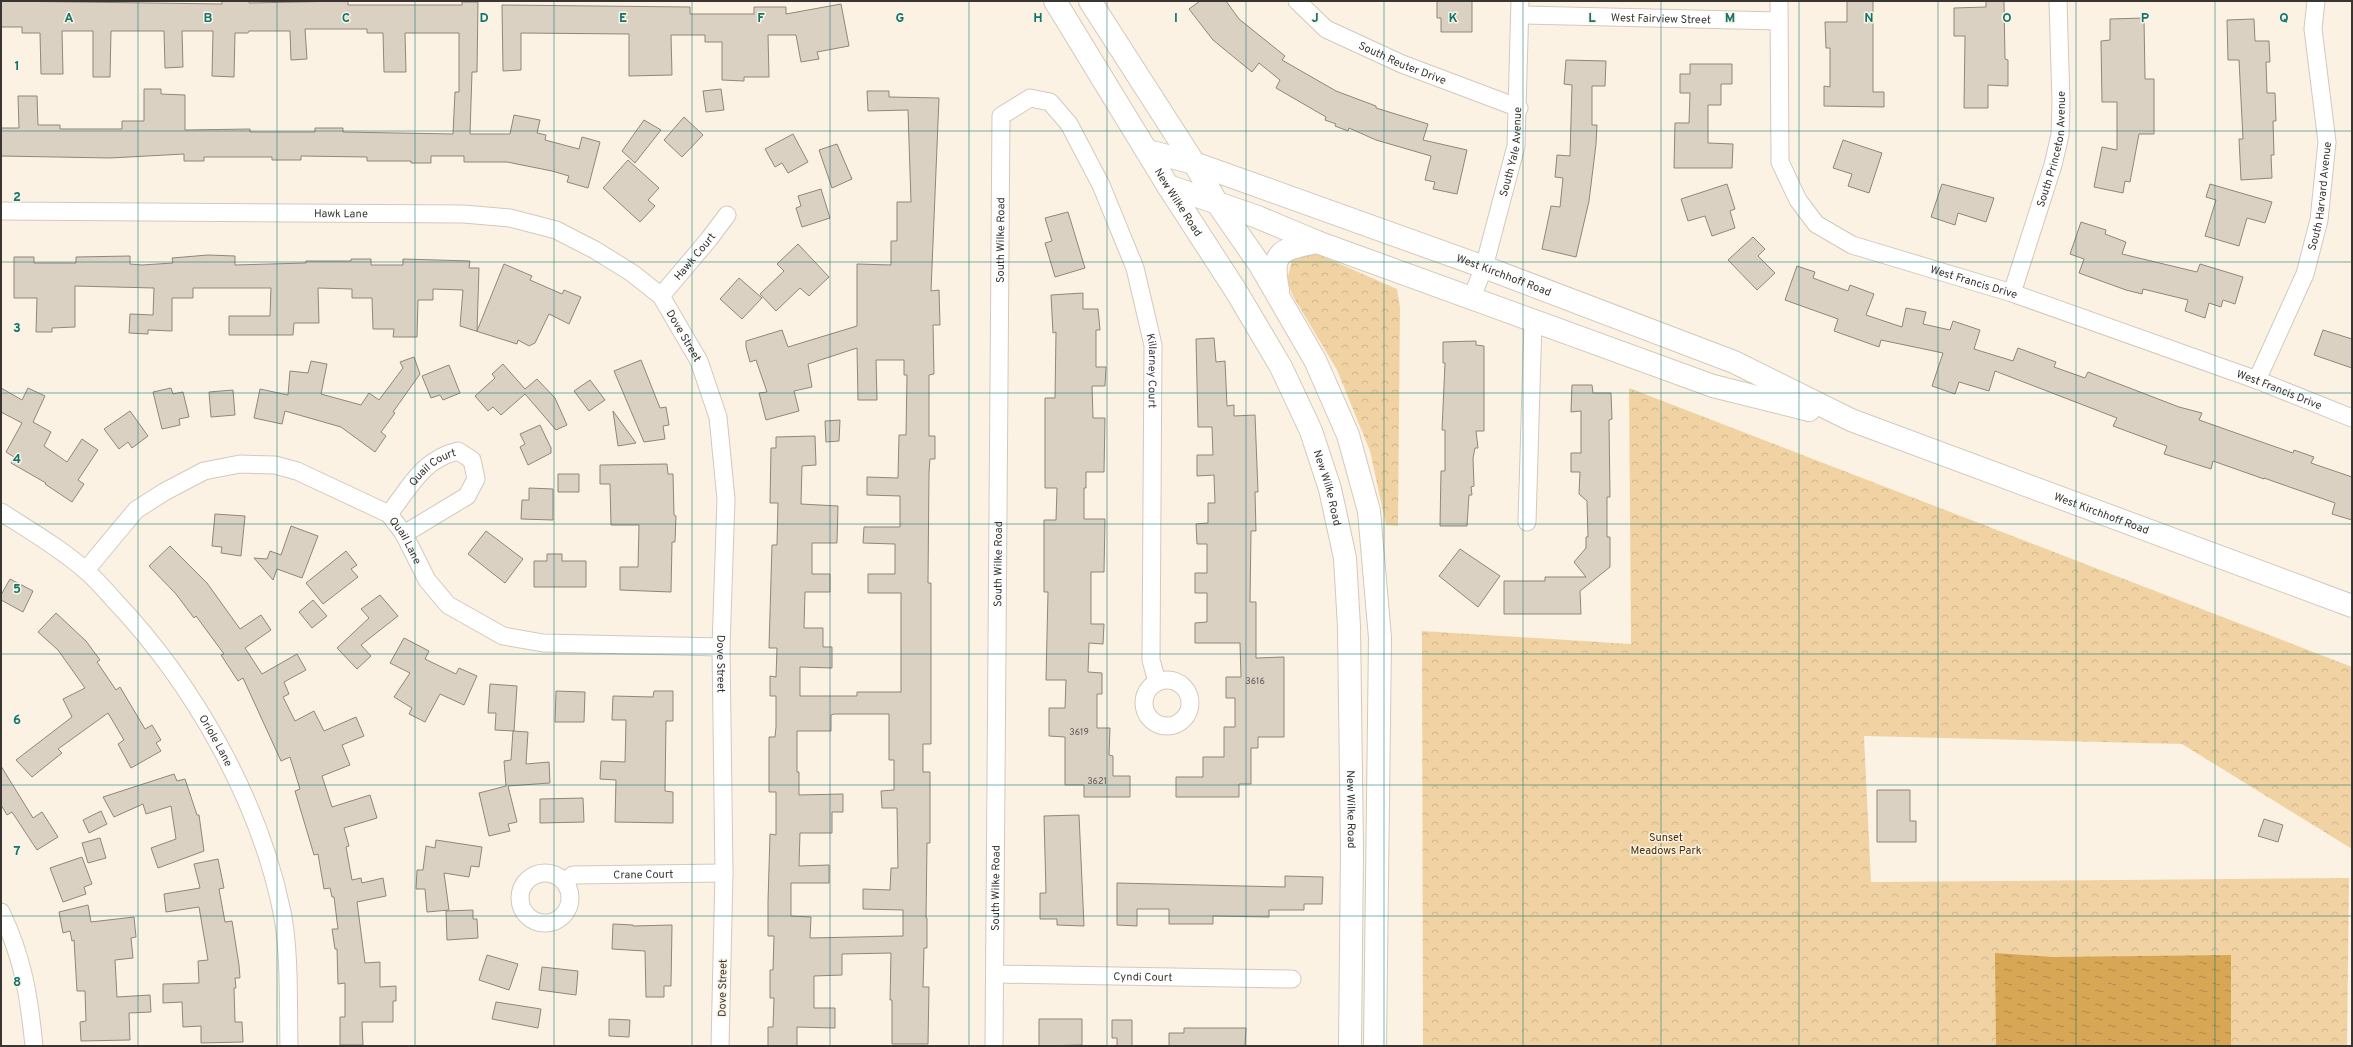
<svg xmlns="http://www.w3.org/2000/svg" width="2353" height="1047" font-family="Overpass,sans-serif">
  <defs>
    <pattern id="forest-crowns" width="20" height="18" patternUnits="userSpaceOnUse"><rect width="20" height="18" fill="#f1d3a3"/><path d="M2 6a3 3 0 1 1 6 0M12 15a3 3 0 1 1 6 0" fill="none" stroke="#cfb68d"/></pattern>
    <pattern id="water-ripples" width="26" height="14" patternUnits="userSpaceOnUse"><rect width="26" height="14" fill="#d8a756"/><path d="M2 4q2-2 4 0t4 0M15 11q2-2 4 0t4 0" fill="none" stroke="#b08948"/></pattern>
  </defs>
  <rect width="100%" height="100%" fill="#fbf2e3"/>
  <path fill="url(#forest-crowns)" d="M1313 252 1397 289 1400 307 1398 526 1386 525 1370 451 1337 370 1293 296 1287 281 1292 259Z
    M1629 388 2352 667V849L2182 744 1864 736 1871 882 2349 878 2347 1046H1423L1422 631 1631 644Z"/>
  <path fill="url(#water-ripples)" d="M1995 953 2053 957 2231 955V1046H1996Z"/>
  <path fill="#dad1c3" stroke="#8f877a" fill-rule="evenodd" d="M1 1 222 4V1H249V3L348 1V5H462V2H478L477 72H472L470 134H510L514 115 540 120 537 133 546 135 545 140 579 149 582 137 600 142 588 188 567 182 569 176 552 171 507 162H464V156H431V163H411V161H367V157L301 156V160H272V157H204V161H184V154L110 158 1 156V128H19L18 96H37L38 125H60V129H122V121H144V89H161V94L185 95V130L250 129V132H315V128H343V132L453 134 455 92H459V33H405L406 72H384L383 33H367V29H305L307 59 291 60 290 31H249L248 33H235L234 77 212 76 213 31H182L183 67 165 68 164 31H111L110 77H93V31H62L63 74H41L40 33H22V27H1Z
    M1200 1H1226L1239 19 1285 56 1282 60 1336 91 1376 106V108L1428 124 1423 140 1467 150 1457 194 1433 189 1435 182 1425 180 1431 156 1376 140 1349 128 1348 131 1335 126 1336 124 1325 120 1326 117 1276 88 1280 80 1259 63 1252 72 1213 40 1189 9Z
    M1437 1H1472V32H1441V18H1437Z
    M1847 1H1873V92H1884V107L1824 106V86L1830 87V48H1826L1825 22H1847Z
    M1986 1H2004L2005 59 2008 60V86L1988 85V108H1964L1965 36H1954V8L1986 7Z
    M841 4 849 46 817 52 819 59 801 62 796 35H768L769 77H744V81L722 80V42H705V35H671L672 75 629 76V34L521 33V70L503 71 502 5 690 7V14H754V7H786V14Z
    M2144 18 2145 79H2154V134H2139L2130 182 2125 181 2123 193 2094 187 2102 147 2117 150V102H2102L2101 41 2110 40V19Z
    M2254 19 2255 41H2269L2270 62H2266L2267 93H2275L2276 121H2273L2274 155H2271L2272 178 2241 180 2239 139H2243L2239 60H2228L2227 20Z
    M1566 60 1606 61 1605 86H1592V125H1597L1596 144 1589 201 1576 257 1542 249 1551 206 1560 207 1563 178 1555 177 1557 155 1570 156 1572 85 1564 84Z
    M1690 64H1732V84H1721V105H1708V143L1733 144 1732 168H1674L1675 123H1689L1690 93H1680V74H1690Z
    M721 89 724 110 706 112 703 91Z
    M867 91H889V97L939 98 931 291 939 290 940 325H933L934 374 929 375V436H935V459H930L929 472 928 583H931V744H923V772H930V843H927L926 918H927V948H924L923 987H929L928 1044H892V1000H890L891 953 842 954V975L814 976V1008H835V1028L797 1027V1046H768V1027H773L774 998H770V970H773L774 936H768V902L770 834 776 835V792H769V737H775L776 727V696H770V676L776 677 777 648H769L772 545H777L778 503H770L771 448H776V437L815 436 816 465 802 466 801 504 838 506 837 543H812V574H830V592H805L804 628H823V647H832V668L800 667V696H857V692H901V593H868V574H895V544L863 543 864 527H900V496L867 495V477L898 478 899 435H906L907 375H904V360H876L877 400H858L857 348 808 364 812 387 794 391 799 411 766 420 759 393 767 392 756 360 750 362 746 347V341L782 330 788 347 857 326V264L891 265V241H897V202H911L908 110 868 111ZM834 714H889V760H894V790L881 791 882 808H897L898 868H891L890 890 863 889V909L903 910V936L810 938 811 917 791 916V883H829V865L799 866 800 833H832V812H843V794L799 795V772H797V731H831V715Z
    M684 117 703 135 682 157 664 140Z
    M644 120 661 130 635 163 622 151Z
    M793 134 808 162 788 173 782 163 775 167 765 149Z
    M1843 140 1882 153 1869 193 1848 186 1852 174 1833 168Z
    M837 144 852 179 832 188 819 150Z
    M628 160 659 188 648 200 655 206 640 222 603 188Z
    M1727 184 1735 209 1730 211 1735 228 1712 236 1705 216 1688 221 1681 199Z
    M1942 184 1994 198 1986 222 1958 213 1955 225 1931 217Z
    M2210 184 2272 202 2265 223 2247 218 2239 246 2205 236 2216 200 2206 197Z
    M821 189 830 218 802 227 796 208 801 206 798 196Z
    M1068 212 1085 268 1055 277 1045 243 1052 241 1045 218Z
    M2081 222 2106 230 2105 234 2126 242 2122 254 2197 272 2200 264 2243 277 2235 304 2223 300 2221 307 2209 303 2205 318 2185 311 2188 300 2143 289 2142 294 2126 290 2079 273 2084 259 2070 254Z
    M1753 237 1765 249 1758 256 1775 273 1757 290 1728 260Z
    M798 244 829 277 809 296 800 288 776 311 760 294 784 271 777 264Z
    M208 255 235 256V265L306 263V261H351V259H371V265H403V259L470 261 469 268H479L477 331 504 264 532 276 530 280 562 294 564 290 581 297 569 324 549 314 535 343 529 346 518 340 517 344 460 326 463 290 433 289V300H418L417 337H393L394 329H373L372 298H352V289L318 288 319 323H294L293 335H229V316H270L271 288H193V298H172V331L148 330V334L129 333 130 314 153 315 154 288 75 286V327L52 328V332H36L37 298H14V257H34V263H76V257L130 256V264L142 265 173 263 172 258Z
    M1797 266 1815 272 1813 278 1848 291 1850 285 1874 294 1866 315 1902 327 1906 308 1926 312 1923 324 1950 330 1953 321 1980 330 1974 349 2013 361 2018 348 2056 362 2054 367 2085 378 2088 372 2179 407 2202 413 2199 420 2293 453 2294 450 2314 457 2311 463 2352 477V520L2332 514 2335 503 2264 478V479L2213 461 2211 469 2164 454 2167 446 2113 426 2117 418 1995 371 1989 391 1959 382 1955 394 1932 386 1943 353 1881 340 1879 347 1834 331 1838 319 1785 300Z
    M739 278 762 298 742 319 720 299Z
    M1083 293V309H1098L1100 330H1096V367H1106L1105 386H1092L1093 418H1105L1104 472H1086V488H1084V519H1105L1104 572H1091V624H1104L1103 644 1089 643 1088 672 1102 673V694H1097V728H1110L1109 755 1113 756V776H1130V797H1084V785H1065V737L1049 736V708H1065L1066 680H1046L1048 592H1044V520H1056L1057 488H1045V398H1055L1056 332 1053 333 1051 295Z
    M2323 330 2352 339V368L2314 355Z
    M1214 338 1216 362 1225 361 1227 406 1234 405V416L1255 415 1258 492H1255L1256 531H1251L1250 602H1256V658L1284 657V737H1258V748H1251V784H1239V797H1176V777H1203V757H1224V727H1235V698H1226V677H1241L1240 643H1195V623L1207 622V593H1195V573H1207V544H1197L1196 524 1208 523V503H1215L1214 475 1197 476V455H1213L1212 427H1198L1196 339Z
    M1476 341V345L1484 346V431H1476L1478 448H1475L1473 458 1474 486 1471 487 1472 495H1469L1467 526H1440L1441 471H1445V430H1442L1445 363H1443V342Z
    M414 357 420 374 393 412 395 413 381 432 386 436 375 452 341 427 285 411 282 424 254 418 260 389 288 395 290 371 308 373 311 361 327 364 321 394 361 405 369 393 379 400 403 368 400 362Z
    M641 360 660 408 666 407 669 425 663 426 665 439 644 442 614 371Z
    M503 364 525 389 537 379 555 398 567 425 556 430 525 394 501 415 493 407 488 411 475 396 495 378 492 374Z
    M449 365 460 393 443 400 440 395 431 398 422 376Z
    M590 380 605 400 589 411 574 391Z
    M1572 385H1592L1593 393H1611L1612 419 1609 420 1610 497H1607V537H1610V567L1580 591 1581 614H1504V581H1545V577H1586L1574 562 1586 548V537H1588L1587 501 1579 494 1580 472H1571V453H1581V411L1571 412Z
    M1 388 22 400 28 388 45 396 33 422 51 432 44 446 67 462 82 439 98 450 78 480 84 484 72 502 45 484 46 483 11 463 14 457 6 452 22 423 1 412Z
    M171 388 173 394 183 392 189 417 179 419 180 425 162 429 153 392Z
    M233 390 235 415 211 417 209 392Z
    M130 411 148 436 132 448 128 442 119 449 104 429Z
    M613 411 636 443 618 446Z
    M840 420 839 441 826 442 825 421Z
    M540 425 551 448V453L528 465 520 447 525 444 520 434Z
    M667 464 668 474H673L674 515 676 516 675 542H672L671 592 620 590V567H638L639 525H611L610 484H600V465Z
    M558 474H579V492H558Z
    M529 488 553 489V520L521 519 522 500H529Z
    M215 514 245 516 241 556 221 553 222 547 212 546Z
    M291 526 318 536 302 578 277 569 273 580 254 558 267 559 270 551 281 555Z
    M486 531 523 559 505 583 468 554Z
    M170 546 207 583 240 629 261 615 271 630 245 648 262 674 297 654 306 670 284 682 289 694 283 697 295 721 314 711 324 731 356 717 364 736 342 745 350 765 322 776 332 807 370 795 377 818 344 828 349 846 346 847 352 880 361 878 362 883 383 878 386 896 357 902 365 963 380 962V987L396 986V1001H393V1022H362L363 1045H340V1017H345V983L338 984 337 949H335L332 929H338L334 897H332L330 888 324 889 318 854 314 855 295 791 300 789 290 757 281 761 243 678 238 681 221 655 224 654 196 616 194 618 176 594 149 566Z
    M1460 549 1500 576 1478 607 1439 576Z
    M346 551 357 565 351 569 358 577 323 604 306 583Z
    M547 554H562V561H586V587H534V561H547Z
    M10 579 33 591 23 612 1 600V595Z
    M380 595 398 616 361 645 371 656 357 669 337 648 369 618 361 609Z
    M313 600 327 616 312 628 299 612Z
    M56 613 86 641 100 660 97 662 116 690 120 687 145 729 152 725 161 740 156 743 161 751 131 768 118 744 124 740 108 713 58 749 62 753 32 777 16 760 72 717 63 699 85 688 58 650 38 632Z
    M404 638 429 651 425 659 456 674 459 668 477 676 464 705 440 694 425 722 409 714 412 708 394 697 410 673 390 663Z
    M490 684 517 686 514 731 495 730 496 713H488Z
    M556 691 585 692 584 722H555Z
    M654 691H673V721H666L665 791 673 792V823L615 822 616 780 600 779 601 761 625 762 626 720H612L613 696 653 697Z
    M513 731 528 732 526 764 549 762 550 783 508 786 517 822 508 824 510 831 489 836 479 793 506 786 504 761 511 760Z
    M1 766 33 818 42 812 58 837 37 850 12 812 7 815 1 805Z
    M174 774 177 781 185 779 197 815H199L204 851 158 868 151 848 176 839 171 806 146 814 143 804 114 817 103 797Z
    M1877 790H1910V821H1916V842H1877Z
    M583 798 584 822 540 823V799Z
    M101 811 107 824 89 833 83 820Z
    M1079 815 1084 926 1057 925V919H1040V893H1046L1044 816Z
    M2264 819 2283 825 2278 842 2258 836Z
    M100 838 106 858 88 863 82 843Z
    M436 840 482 847 479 867 471 866 469 877 444 873 449 910 427 912 425 889H416L417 870H423L426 846 435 848Z
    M82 857 92 884 84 887 86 894 63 902 50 868Z
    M218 859 224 888 219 889 225 922 232 921 239 965 240 978H235L236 988H234L235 1022H242L243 1042 201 1043V1026L183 1027 182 1002 163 1003V984L199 983 198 961 208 960 199 907 166 912 164 894 200 888 194 864Z
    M1285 876 1323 877 1322 904H1304V910H1269V917L1213 916V924H1169V909H1137V926L1117 925V883L1285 887Z
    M88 905 91 922 134 917 136 937 131 938 133 958 115 960 117 997 150 995 151 1012 129 1013 130 1040 81 1041 80 1022 86 1021 85 991H77L74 940 72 941 70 931 63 933 59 912Z
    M473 910V919H477L478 938 447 940 446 911Z
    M613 924 633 925V926L672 925 671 986H664V997H646L645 951 612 949Z
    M487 955 518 964 509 990 479 980Z
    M542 967 578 971 576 995 539 990Z
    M496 1002 541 1009 538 1028 492 1019Z
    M609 1019 630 1020 629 1037 609 1036Z
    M1039 1019H1082V1045L1039 1046Z
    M1112 1020H1132V1046H1117V1038H1112Z
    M1184 1028H1246L1245 1046H1169V1033H1184Z"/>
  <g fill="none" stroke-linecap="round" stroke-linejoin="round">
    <g stroke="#d2c9bc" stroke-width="19">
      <g id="street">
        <path id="s1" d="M1297 1 1326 29 1402 64 1519 108"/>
        <path id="s2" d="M1779 1 1780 162 1798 200 1816 224 1852 245 2012 293 2257 380 2352 418"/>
        <path id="s3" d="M1520 15 1778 21"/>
        <path id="s4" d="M1 211 464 214 510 218 556 230 595 250 632 273 661 296 699 361 718 417 726 499 721 647 724 873 720 1046"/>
        <path id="s5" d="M2012 293 2053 165 2060 135 2061 102 2058 1"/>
        <path id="s6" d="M661 296 709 239 727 215"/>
        <path id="s7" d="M1472 297 1484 267 1516 146 1520 1"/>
        <path id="s8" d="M2257 380 2305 274 2319 220 2327 142 2313 29 2316 1"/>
        <path id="s9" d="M1 512C29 530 60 548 85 570 96 579 105 590 114 600 193 683 259 799 282 912 290 952 288 1004 289 1046"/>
        <path id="s10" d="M389 514C410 487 423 459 458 451L472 460 476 479 467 496 404 534"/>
        <path d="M1527 522 1533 321"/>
        <path id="s11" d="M86 570 136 510 164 492 204 471 240 464 275 465 297 471 389 514 404 534 427 580 448 605 503 636 543 643 721 647"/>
        <circle cx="1167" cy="703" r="23"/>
        <circle cx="545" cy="898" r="25"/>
        <path id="s12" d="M565 882 573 875 724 873"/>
        <path d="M1 912C23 958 29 996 34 1046"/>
        <path id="s13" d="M995 974 1292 979"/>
        <path id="s14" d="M994 1046 1001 116 1030 98 1050 102 1069 124 1101 185 1135 268 1153 345 1151 660 1157 682"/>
      </g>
    </g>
    <g stroke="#d2c9bc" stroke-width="24">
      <g id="secondary">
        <path id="s15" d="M1055 1 1168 186 1236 291 1281 367 1311 431 1330 489 1345 558 1349 627 1352 849 1350 1046"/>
        <path d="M1090 1 1194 163 1217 203 1260 265 1315 360 1348 435 1369 511 1380 638 1375 1046"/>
        <path id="s16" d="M1148 151 1194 163 1484 267 1734 362 1851 420 2352 606"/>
        <path d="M1168 186 1255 216 1317 242 1713 386 1809 410"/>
        <path d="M1278 290C1270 250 1282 249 1317 242"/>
      </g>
    </g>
    <use href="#street" stroke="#fff" stroke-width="17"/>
    <use href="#secondary" stroke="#fff" stroke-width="22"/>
  </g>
  <path fill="none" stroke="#0f766e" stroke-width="1" stroke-opacity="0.55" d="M138 1V1046M277 1V1046M415 1V1046M554 1V1046M692 1V1046M830 1V1046M969 1V1046M1107 1V1046M1246 1V1046M1384 1V1046M1523 1V1046M1661 1V1046M1799 1V1046M1938 1V1046M2076 1V1046M2215 1V1046M1 131H2352M1 262H2352M1 393H2352M1 524H2352M1 654H2352M1 785H2352M1 916H2352"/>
  <g text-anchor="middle" stroke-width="3" stroke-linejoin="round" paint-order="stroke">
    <g font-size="9" fill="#615c55">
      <text x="1255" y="684">3616</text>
      <text x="1079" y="735">3619</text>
      <text x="1097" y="784">3621</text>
    </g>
    <g font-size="11" fill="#393530" stroke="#fbf2e3">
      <text dy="4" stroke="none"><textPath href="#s3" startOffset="141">West Fairview Street</textPath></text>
      <text dy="4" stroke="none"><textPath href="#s1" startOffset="124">South Reuter Drive</textPath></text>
      <text dy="4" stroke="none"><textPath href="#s5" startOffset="150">South Princeton Avenue</textPath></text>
      <text dy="4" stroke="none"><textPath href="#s7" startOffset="151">South Yale Avenue</textPath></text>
      <text dy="4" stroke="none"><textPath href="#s8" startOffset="196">South Harvard Avenue</textPath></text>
      <text dy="4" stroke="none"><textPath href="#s15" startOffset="236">New Wilke Road</textPath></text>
      <text dy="4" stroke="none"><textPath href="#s4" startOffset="340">Hawk Lane</textPath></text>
      <text dy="4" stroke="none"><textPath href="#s14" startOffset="806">South Wilke Road</textPath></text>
      <text dy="4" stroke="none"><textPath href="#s6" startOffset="52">Hawk Court</textPath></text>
      <text dy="4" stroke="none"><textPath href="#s16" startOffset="377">West Kirchhoff Road</textPath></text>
      <text dy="4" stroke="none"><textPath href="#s2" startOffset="402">West Francis Drive</textPath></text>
      <text dy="4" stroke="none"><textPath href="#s4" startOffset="727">Dove Street</textPath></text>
      <text dy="4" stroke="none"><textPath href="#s14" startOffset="1277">Killarney Court</textPath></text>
      <text dy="4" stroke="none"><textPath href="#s2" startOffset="726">West Francis Drive</textPath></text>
      <text dy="4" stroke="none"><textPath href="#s10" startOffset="65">Quail Court</textPath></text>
      <text dy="4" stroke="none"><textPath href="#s15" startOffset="560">New Wilke Road</textPath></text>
      <text dy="4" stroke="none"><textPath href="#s16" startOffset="1021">West Kirchhoff Road</textPath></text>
      <text dy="4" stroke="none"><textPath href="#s11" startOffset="384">Quail Lane</textPath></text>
      <text dy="4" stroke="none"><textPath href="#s14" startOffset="482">South Wilke Road</textPath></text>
      <text dy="4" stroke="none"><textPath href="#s4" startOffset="1063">Dove Street</textPath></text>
      <text dy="4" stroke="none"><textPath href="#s9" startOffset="318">Oriole Lane</textPath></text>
      <text dy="4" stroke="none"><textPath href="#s15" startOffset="884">New Wilke Road</textPath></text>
      <text dy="4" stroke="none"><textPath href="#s12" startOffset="81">Crane Court</textPath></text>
      <text dy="4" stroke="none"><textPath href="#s14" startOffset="158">South Wilke Road</textPath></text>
      <text dy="4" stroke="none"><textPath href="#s13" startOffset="148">Cyndi Court</textPath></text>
      <text transform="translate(722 988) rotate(-89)" y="4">Dove Street</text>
    </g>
    <g font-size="11" fill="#45310e" stroke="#fbf2e3">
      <text x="1666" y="841">Sunset<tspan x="1666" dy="13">Meadows Park</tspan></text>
    </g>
  </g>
  <g font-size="13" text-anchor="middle" font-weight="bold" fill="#0f766e" stroke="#fbf2e3" stroke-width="3" stroke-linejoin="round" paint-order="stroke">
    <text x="69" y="22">A</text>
    <text x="208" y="22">B</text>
    <text x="346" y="22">C</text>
    <text x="484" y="22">D</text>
    <text x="623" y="22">E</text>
    <text x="761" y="22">F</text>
    <text x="900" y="22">G</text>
    <text x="1038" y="22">H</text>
    <text x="1176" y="22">I</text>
    <text x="1315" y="22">J</text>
    <text x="1453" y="22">K</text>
    <text x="1592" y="22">L</text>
    <text x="1730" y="22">M</text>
    <text x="1869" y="22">N</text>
    <text x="2007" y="22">O</text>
    <text x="2145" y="22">P</text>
    <text x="2284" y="22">Q</text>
    <text x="17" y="70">1</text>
    <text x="17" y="201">2</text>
    <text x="17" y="332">3</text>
    <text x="17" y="463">4</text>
    <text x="17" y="593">5</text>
    <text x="17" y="724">6</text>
    <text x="17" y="855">7</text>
    <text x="17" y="986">8</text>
  </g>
  <rect width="2353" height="1047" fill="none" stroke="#393530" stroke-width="4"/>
</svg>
